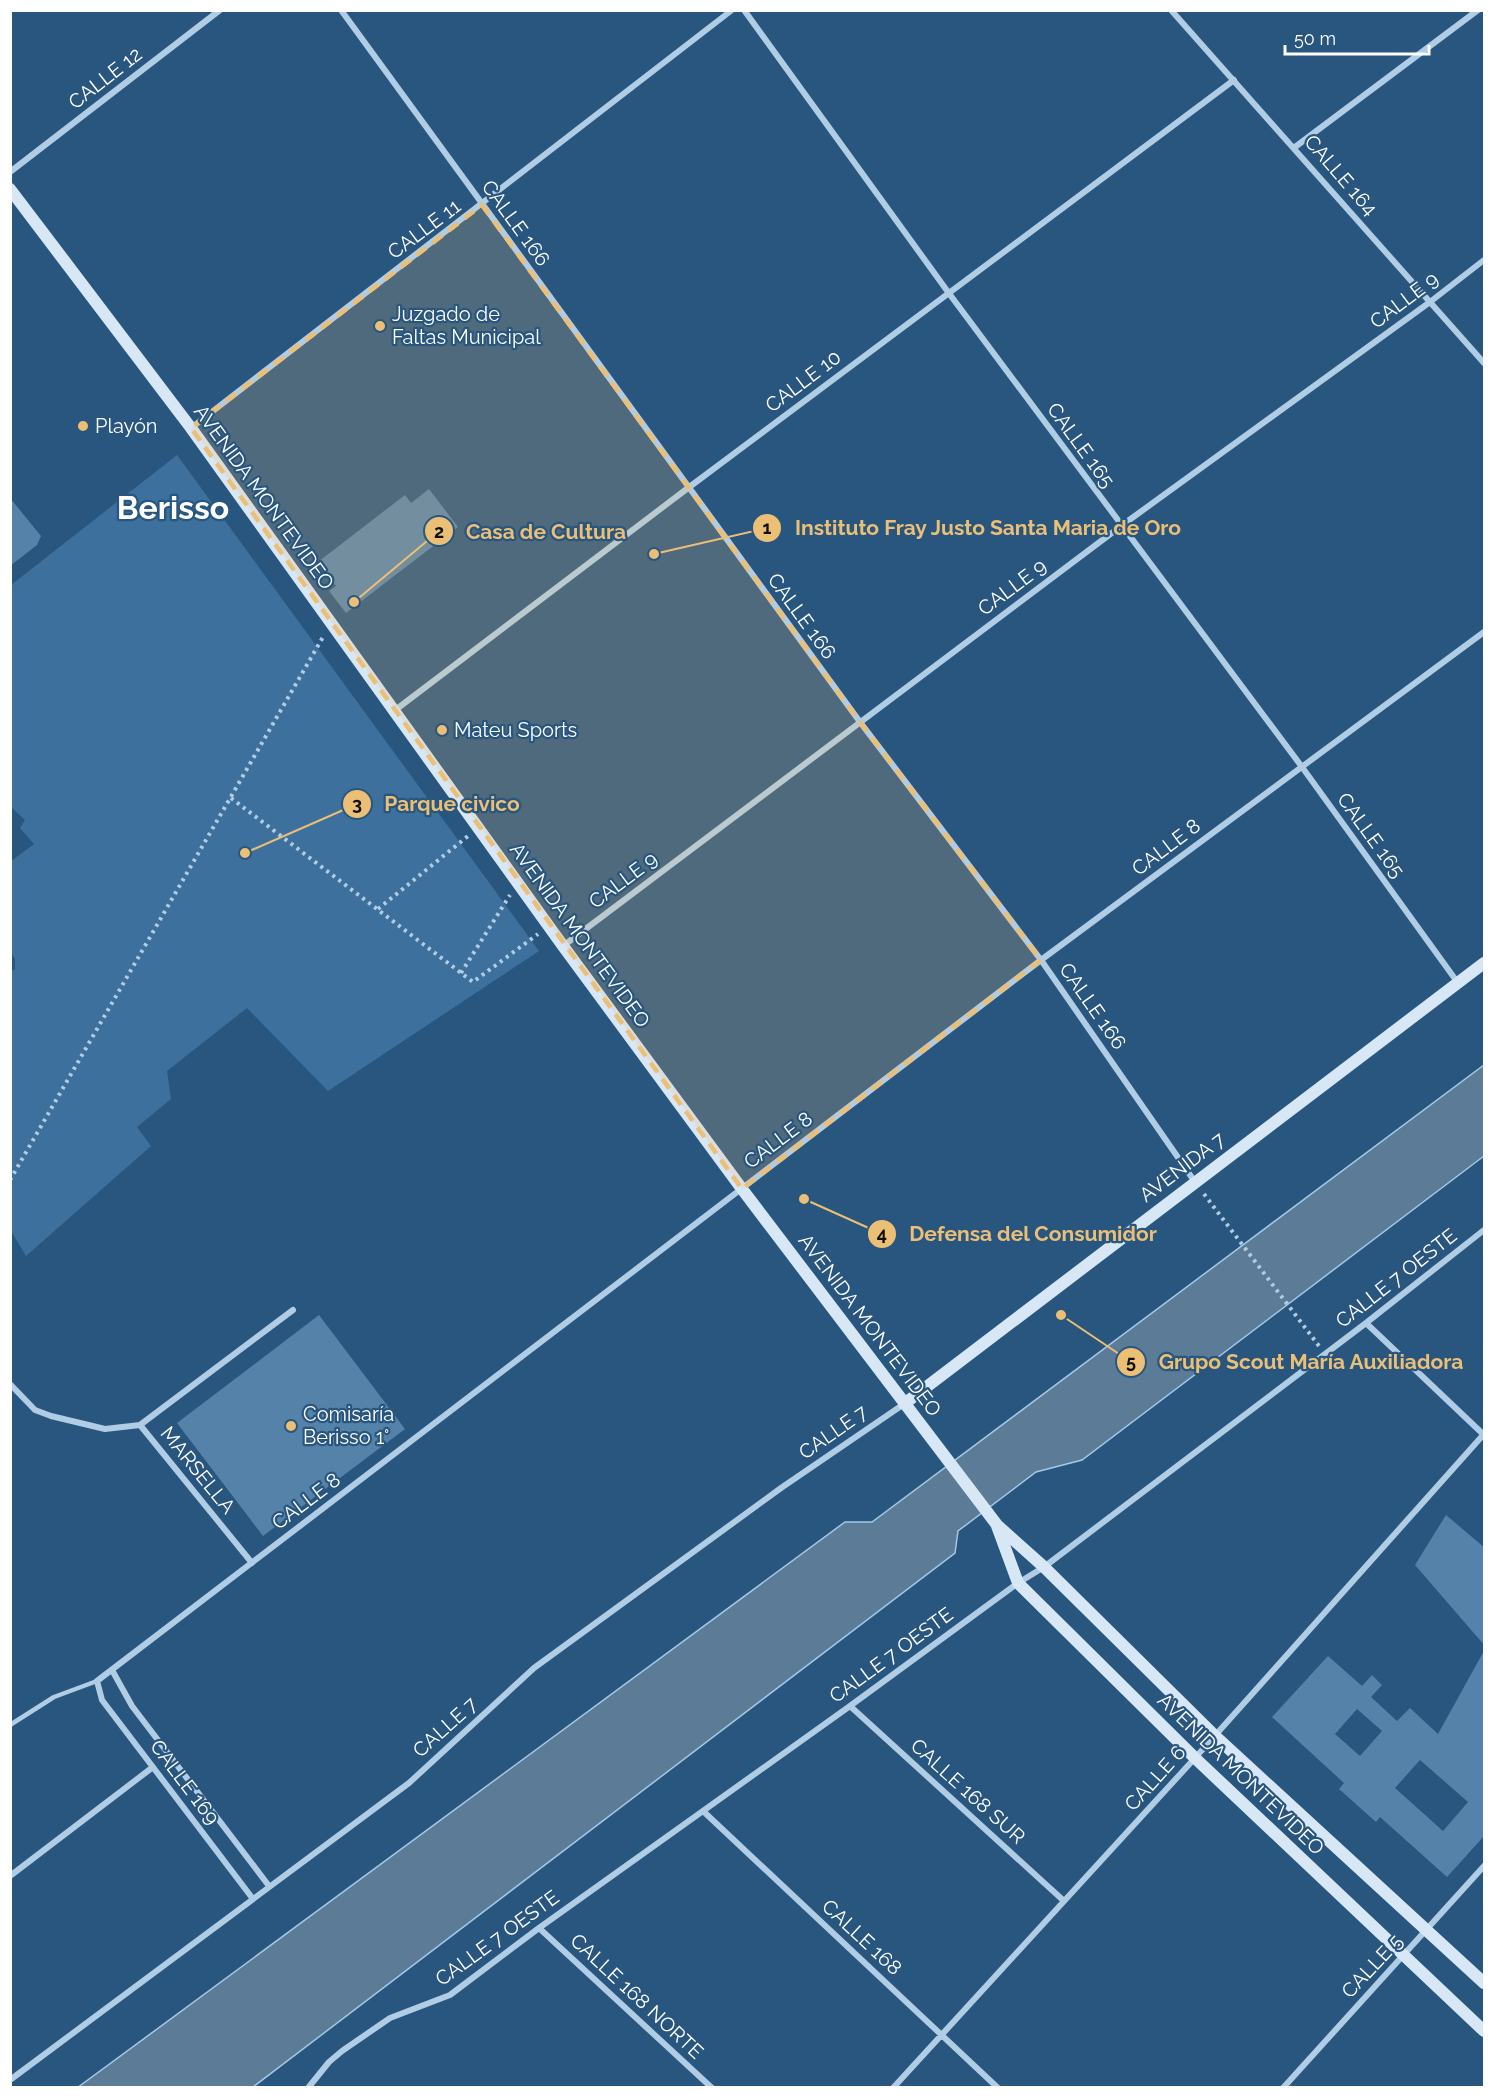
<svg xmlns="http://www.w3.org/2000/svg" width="1495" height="2098" font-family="Raleway,sans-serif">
  <rect width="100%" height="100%" fill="#29567f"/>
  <path fill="#3d709c" d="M177 455 539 951 328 1091 247 1008 167 1071 171 1099 137 1127 151 1146 26 1256 10 1229V972L15 969V959L11 953 10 862 34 844 20 828 25 820 11 807V585Z"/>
  <path fill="#5b7b97" stroke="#a4c8e5" stroke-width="1.5" d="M1484 1065V1156L1082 1460 1036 1472 958 1531 955 1553 253 2087 77 2088 845 1522H872Z"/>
  <path fill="#5582a9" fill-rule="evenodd" d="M429 489 458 527 346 613 329 591 336 586 318 562 405 495 411 503Z
    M10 498 41 536 37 545 10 566Z
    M319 1315 405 1429 263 1536 177 1423Z
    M1446 1515 1485 1548V1646L1415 1565Z
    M1485 1649V1835L1447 1877 1380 1817 1376 1822 1339 1789 1344 1783 1272 1717 1328 1656 1362 1686 1372 1675 1382 1685 1371 1697 1397 1721 1410 1708 1438 1734ZM1357 1709 1382 1731 1360 1756 1335 1734ZM1420 1760 1468 1802 1443 1831 1395 1788Z"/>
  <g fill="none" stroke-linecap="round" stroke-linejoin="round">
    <path stroke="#b0cde5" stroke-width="4" stroke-dasharray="3 4.5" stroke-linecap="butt" d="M231 798 473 982 538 934
      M378 909 468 836
      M461 973 510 895
      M10 1180 323 637
      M1204 1194 1319 1346"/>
    <path stroke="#b0cde5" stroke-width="4.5" d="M10 1725 54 1697 97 1681"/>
    <path stroke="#b0cde5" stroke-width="6" d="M341 10 860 722 1041 960 1195 1182
      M744 10 948 292 1302 767 1458 983
      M1171 10 1484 363
      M1295 147 1478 10
      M10 172 220 10
      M191 428 732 10
      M394 711 688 488 1234 80
      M563 946 1121 526 1430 302 1484 260
      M1366 1323 1484 1435
      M10 1384 35 1410 51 1416 105 1429 140 1425 252 1563
      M140 1425 293 1310
      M112 1670 132 1706 269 1886
      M850 1706 1064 1901
      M703 1811 998 2088
      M10 1876 153 1767
      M253 1899 102 1700 97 1681 1041 960 1484 632
      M539 1928 712 2088
      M10 2080 409 1783 534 1668 781 1488 904 1404
      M308 2088 329 2062 342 2051 390 2018 450 1995 539 1928 850 1706 1018 1583 1044 1567 1366 1323 1484 1230
      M893 2088 1195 1758 1484 1434
      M1283 2088 1484 1866"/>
    <path stroke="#d8e7f5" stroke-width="12" d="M10 189 191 428 563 946 742 1189 997 1525 1044 1567 1215 1736 1484 1983
      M904 1404 1484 963
      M997 1526 1018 1583 1195 1758 1484 2031"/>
  </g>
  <path fill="#ecbf76" fill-opacity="0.2" stroke="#ecbf76" stroke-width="4.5" stroke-dasharray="12 8" stroke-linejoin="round" d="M482 205 860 722 1041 960 742 1189 191 428Z"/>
  <g fill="#ecbf76" stroke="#29567f" stroke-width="2">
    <circle cx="380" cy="326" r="6"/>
    <circle cx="83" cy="426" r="6"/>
    <circle cx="442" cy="730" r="6"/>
    <circle cx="291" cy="1426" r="6"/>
  </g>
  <g text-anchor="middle" stroke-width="4.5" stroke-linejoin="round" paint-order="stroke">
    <g font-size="20" fill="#fff" stroke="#29567f">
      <text transform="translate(105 78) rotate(-38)" y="7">CALLE 12</text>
      <text transform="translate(1341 175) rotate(49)" y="7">CALLE 164</text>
      <text transform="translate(516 223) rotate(54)" y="7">CALLE 166</text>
      <text transform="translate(424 229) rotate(-37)" y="7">CALLE 11</text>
      <text transform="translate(1404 300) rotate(-37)" y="7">CALLE 9</text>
      <text transform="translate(803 381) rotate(-37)" y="7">CALLE 10</text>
      <text transform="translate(1081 445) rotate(54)" y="7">CALLE 165</text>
      <text transform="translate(264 497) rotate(54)" y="7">AVENIDA MONTEVIDEO</text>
      <text transform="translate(1012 587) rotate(-37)" y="7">CALLE 9</text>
      <text transform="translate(802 616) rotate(54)" y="7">CALLE 166</text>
      <text transform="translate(1371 835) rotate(54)" y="7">CALLE 165</text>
      <text transform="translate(1166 847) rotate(-37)" y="7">CALLE 8</text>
      <text transform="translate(623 880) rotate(-37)" y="7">CALLE 9</text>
      <text transform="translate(580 935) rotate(54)" y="7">AVENIDA MONTEVIDEO</text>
      <text transform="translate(1093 1006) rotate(55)" y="7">CALLE 166</text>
      <text transform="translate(778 1140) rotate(-37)" y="7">CALLE 8</text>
      <text transform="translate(1182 1167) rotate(-37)" y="7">AVENIDA 7</text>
      <text transform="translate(1396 1278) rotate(-38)" y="7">CALLE 7 OESTE</text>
      <text transform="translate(870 1325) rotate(53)" y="7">AVENIDA MONTEVIDEO</text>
      <text transform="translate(833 1432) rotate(-35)" y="7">CALLE 7</text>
      <text transform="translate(198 1470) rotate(51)" y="7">MARSELLA</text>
      <text transform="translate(306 1501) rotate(-37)" y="7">CALLE 8</text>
      <text transform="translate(891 1655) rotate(-36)" y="7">CALLE 7 OESTE</text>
      <text transform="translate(445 1727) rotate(-42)" y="7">CALLE 7</text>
      <text transform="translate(1241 1774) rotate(44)" y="7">AVENIDA MONTEVIDEO</text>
      <text transform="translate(1155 1778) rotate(-48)" y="7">CALLE 6</text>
      <text transform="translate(185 1782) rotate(53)" y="7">CALLE 169</text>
      <text transform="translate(968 1791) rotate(42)" y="7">CALLE 168 SUR</text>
      <text transform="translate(862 1937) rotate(43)" y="7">CALLE 168</text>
      <text transform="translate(497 1938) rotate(-36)" y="7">CALLE 7 OESTE</text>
      <text transform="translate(1372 1966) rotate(-47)" y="7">CALLE 5</text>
      <text transform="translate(637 1996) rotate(43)" y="7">CALLE 168 NORTE</text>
    </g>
    <g font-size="20" fill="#fff" stroke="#29567f" text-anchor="start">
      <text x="392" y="321">Juzgado de<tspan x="392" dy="23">Faltas Municipal</tspan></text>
      <text x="95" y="433">Playón</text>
      <text x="454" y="737">Mateu Sports</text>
      <text x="303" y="1421">Comisaría<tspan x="303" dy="23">Berisso 1°</tspan></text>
    </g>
    <g font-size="32" font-weight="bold" fill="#fff" stroke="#29567f">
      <text x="173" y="519">Berisso</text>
    </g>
  </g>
  <path fill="none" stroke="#ecbf76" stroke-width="2" d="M654 554L767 528M354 602L439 531M245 853L357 804M804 1199L882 1234M1061 1315L1131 1362"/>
  <g fill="#ecbf76" stroke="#29567f" stroke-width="2">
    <circle cx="654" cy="554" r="6"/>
    <circle cx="354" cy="602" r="6"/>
    <circle cx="245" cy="853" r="6"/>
    <circle cx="804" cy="1199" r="6"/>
    <circle cx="1061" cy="1315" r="6"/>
    <circle cx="767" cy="528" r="15"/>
    <circle cx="439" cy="531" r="15"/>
    <circle cx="357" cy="804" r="15"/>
    <circle cx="882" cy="1234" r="15"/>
    <circle cx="1131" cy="1362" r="15"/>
  </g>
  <g font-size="18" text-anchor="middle" font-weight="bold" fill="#111">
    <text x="767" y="534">1</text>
    <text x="439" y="538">2</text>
    <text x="357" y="810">3</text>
    <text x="882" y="1240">4</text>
    <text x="1131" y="1368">5</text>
  </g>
  <g font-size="21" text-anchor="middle" font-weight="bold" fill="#ecbf76" stroke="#29567f" stroke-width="4.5" stroke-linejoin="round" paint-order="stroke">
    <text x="988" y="535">Instituto Fray Justo Santa Maria de Oro</text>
    <text x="546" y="539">Casa de Cultura</text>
    <text x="452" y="811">Parque civico</text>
    <text x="1033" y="1241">Defensa del Consumidor</text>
    <text x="1311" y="1369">Grupo Scout María Auxiliadora</text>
  </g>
  <rect width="1495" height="2098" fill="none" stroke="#ffffff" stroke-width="24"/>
  <path d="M1285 45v9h144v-9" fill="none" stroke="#ffffff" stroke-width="3"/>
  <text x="1294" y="45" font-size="18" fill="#ffffff" stroke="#29567f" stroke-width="4.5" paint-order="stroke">50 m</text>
</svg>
